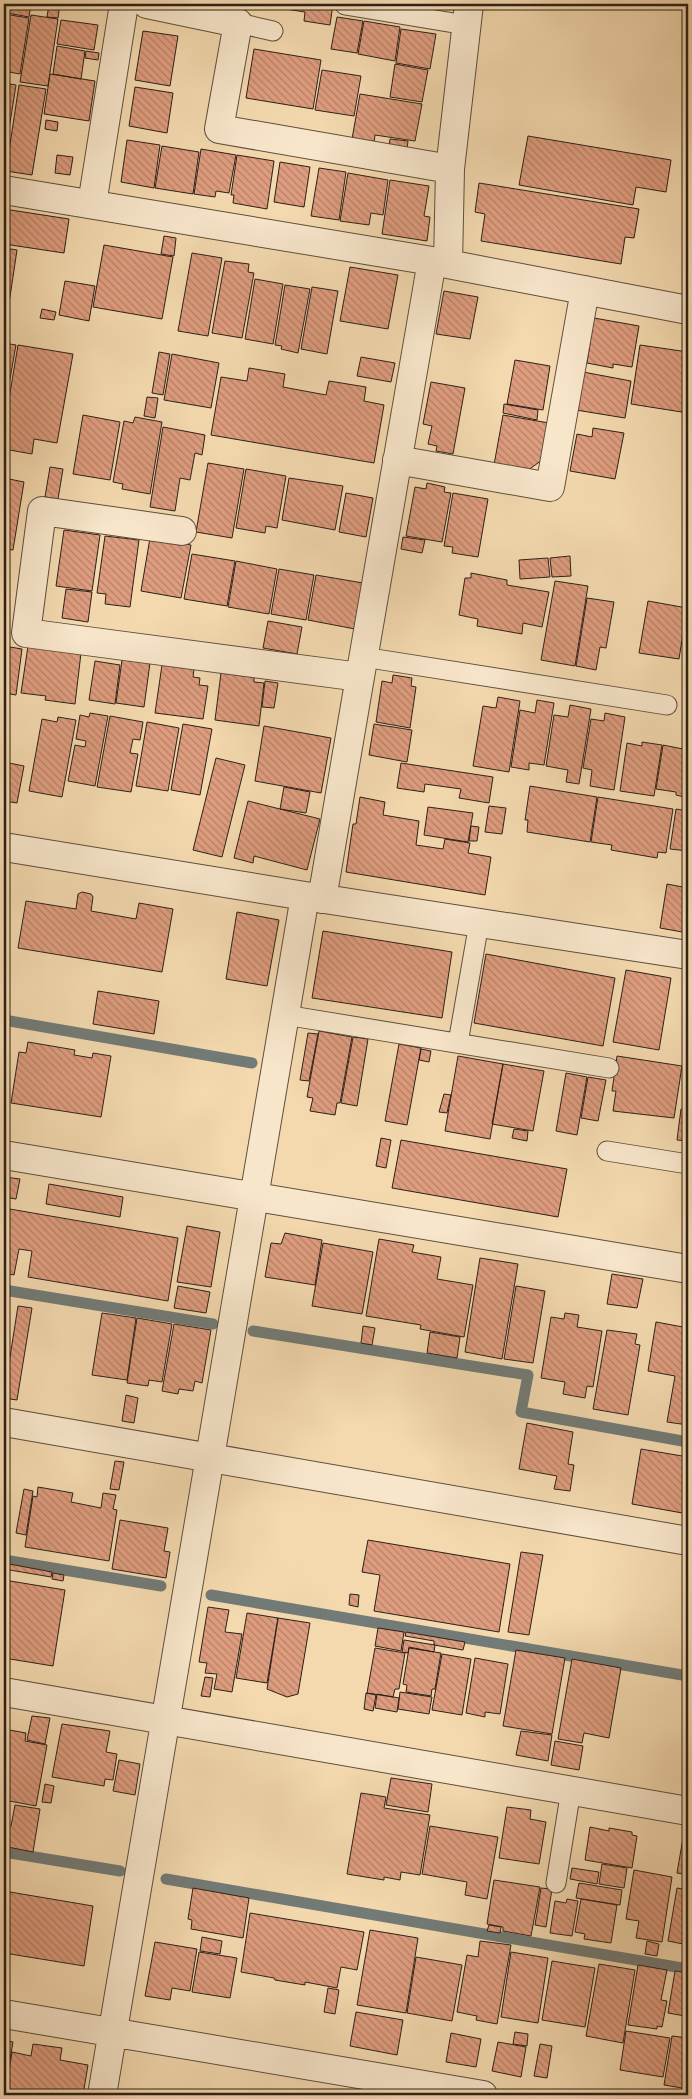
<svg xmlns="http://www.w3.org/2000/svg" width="692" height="2099" font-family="'Old Standard TT',serif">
  <defs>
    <pattern id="building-back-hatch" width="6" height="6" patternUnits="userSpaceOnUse" patternTransform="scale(1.25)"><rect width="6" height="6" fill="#df9d7f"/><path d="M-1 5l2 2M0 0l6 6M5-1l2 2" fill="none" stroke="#b58067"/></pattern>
  </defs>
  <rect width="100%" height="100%" fill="#f4d9af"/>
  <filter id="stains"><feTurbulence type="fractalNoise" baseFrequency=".004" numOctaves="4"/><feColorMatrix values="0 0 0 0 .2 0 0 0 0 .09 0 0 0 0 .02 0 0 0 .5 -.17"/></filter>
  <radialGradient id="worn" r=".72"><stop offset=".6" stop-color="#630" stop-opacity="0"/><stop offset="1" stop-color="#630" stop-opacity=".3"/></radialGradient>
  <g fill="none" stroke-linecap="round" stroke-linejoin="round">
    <path stroke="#727b77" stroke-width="11" d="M4 1020 252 1063
      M4 1290 213 1324
      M253 1331 528 1375 521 1412 688 1442
      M4 1560 161 1586
      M211 1595 688 1676
      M4 1852 120 1871
      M166 1879 688 1969"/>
  </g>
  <path fill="url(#building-back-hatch)" stroke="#2c2018" d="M9 4H31L29 17 7 13Z
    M49 4H60L58 18 47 17Z
    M279 4H333L330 25 304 21 305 12 279 8Z
    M4 14 29 18 20 74 4 71Z
    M31 15 58 19 48 86 20 82Z
    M337 17 363 21 357 53 331 49Z
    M61 20 98 25 94 50 57 44Z
    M364 21 400 27 395 61 358 54Z
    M401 29 436 34 430 69 396 63Z
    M143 31 178 36 170 86 135 80Z
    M57 46 85 51 81 79 53 74Z
    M254 49 321 60 313 109 246 98Z
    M86 51 99 53 98 60 85 58Z
    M395 64 428 70 422 102 390 97Z
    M322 70 361 76 354 116 315 110Z
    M50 74 95 81 89 121 44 114Z
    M4 83 16 85 6 148 4 147Z
    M19 85 46 89 32 175 6 171Z
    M135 87 173 93 167 133 129 126Z
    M360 94 422 104 415 141 375 135 374 143 352 139Z
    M46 120 58 122 57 131 45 129Z
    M528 136 671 160 666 192 636 187 633 205 519 185Z
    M390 139 408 141 407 149 389 146Z
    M127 140 160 145 154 188 121 182Z
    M162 146 199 152 193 194 155 188Z
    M201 149 236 155 229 193 216 191 215 197 194 194Z
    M57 155 73 157 70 175 55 173Z
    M237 155 274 161 267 209 233 203 234 195H231Z
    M280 162 310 167 304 207 274 202Z
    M319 168 346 172 339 220 311 216Z
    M348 173 388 180 383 215 371 213 369 225 340 221Z
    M390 180 429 186 424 216 430 217 427 241 382 234Z
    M479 183 639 209 634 238 625 237 621 264 481 241 485 214 475 212Z
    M4 209 69 219 64 253 4 244Z
    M164 236 176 238 174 256 161 254Z
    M104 245 173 257 162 319 93 307Z
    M4 248 17 250 8 310H4Z
    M192 253 222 258 208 336 178 331Z
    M225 261 249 264 248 272 254 273 242 338 212 333Z
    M350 267 398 275 388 329 340 321Z
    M255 279 283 284 273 344 245 339Z
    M65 281 95 286 89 321 59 315Z
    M285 285 310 289 298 353 281 349 282 346 275 345Z
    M312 287 338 291 327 354 301 349Z
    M444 291 478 297 470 339 436 334Z
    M42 309 56 312 54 320 40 318Z
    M594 318 639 326 632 367 613 364V368L587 363Z
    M4 343 16 345 4 413Z
    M18 345 73 354 57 443 34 439 32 454 4 449V429Z
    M640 345 688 352V413L631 404Z
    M159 352 170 354 163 395 152 393Z
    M172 354 219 363 211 408 164 400Z
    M361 357 395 363 391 382 357 376Z
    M515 360 550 366 543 410 507 404Z
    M249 368 285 374 283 387 326 395 329 381 366 387 364 401 384 405 374 463 211 435 221 377 247 381Z
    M583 372 631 381 625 418 576 410Z
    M431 382 465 388 453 454 436 451 437 446 428 444 432 426 423 424Z
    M147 397 158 398 155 418 144 416Z
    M504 404 538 410 537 420 503 413Z
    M83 415 120 422 110 480 73 474Z
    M503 415 549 423 542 460 527 471 494 465Z
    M135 417 162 422 150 494 122 489 123 484 113 482 124 421 133 423Z
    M163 427 205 435 202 455 195 453 190 480 180 478 175 511 150 507Z
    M593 428 624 433 615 479 570 471 577 434 592 437Z
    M208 463 244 469 232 538 196 532Z
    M50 467 63 469 58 499 45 497Z
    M246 469 286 476 277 528 266 526 265 533 236 528Z
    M4 478 24 482 13 550 4 549Z
    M289 478 343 486 335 530 282 520Z
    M427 483 445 487 444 492 451 493 442 542 406 536 415 487 426 489Z
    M346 493 373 498 366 537 339 532Z
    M453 493 488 499 478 557 452 553 453 547 444 546Z
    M64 530 100 535 92 591 56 586Z
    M105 536 139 540 130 607 105 604 106 594 97 593Z
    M403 537 425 540 422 553 401 549Z
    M150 538 191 545 181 598 141 591Z
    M192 554 235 561 227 606 184 599Z
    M570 556 571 576 552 577 550 558Z
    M548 558 550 577 520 579 519 560Z
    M236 561 277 569 269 614 228 607Z
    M279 569 314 575 306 620 271 614Z
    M471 573 507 580V585L549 592 542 627 523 623 522 634 477 626 478 619 459 615 465 578H471Z
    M316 575 363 583 355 629 308 620Z
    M555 581 588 586 575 666 541 660Z
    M66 589 92 592 88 622 62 618Z
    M587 598 614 602 606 648 600 647 596 670 576 666Z
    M648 601 687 608 679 659 639 653Z
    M268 621 302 627 297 654 263 648Z
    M4 646 22 649 16 695 4 693Z
    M28 646 81 653 75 704 45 700 46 696 21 693Z
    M122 660 150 663 144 707 116 703Z
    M95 661 120 665 115 704 89 700Z
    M162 665 194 669 193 677 200 678 199 685 208 686 203 719 155 713Z
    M221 673 254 677V682L264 683 259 726 215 720Z
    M393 675 412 678 411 686 416 687 410 728 376 722 382 681 392 683Z
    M265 681 278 683 274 708 262 707Z
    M498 697 520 701 509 772 473 766 483 706 496 708Z
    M537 700 554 703 544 765 529 763V770L511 767 520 710 535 713Z
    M570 705 591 709 579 784 566 782 568 770 546 766 554 715 568 717Z
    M90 713 108 716 95 786 68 781 75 745 85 747 86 741 76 739 80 715 89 717Z
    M605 713 625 717 614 790 590 786 592 770 583 768 591 719 604 721Z
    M110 716 143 722 140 740 133 739 130 753 138 754 131 792 97 787Z
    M58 717 76 720 62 797 29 791 42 719 57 722Z
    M147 722 179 728 168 791 136 786Z
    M183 724 212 729 200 795 171 790Z
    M374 724 412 730 407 762 369 755Z
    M264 726 331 738 321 793 255 781Z
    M642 742 662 745 654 796 620 791 627 743 642 746Z
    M663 745 688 750V798L676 795V792L656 789Z
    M216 758 245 765 222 857 193 850Z
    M4 762 24 766 17 803 4 801Z
    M401 763 493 777 489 803 459 798 461 789 425 784 424 792 397 788Z
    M530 786 597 797 590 842 527 832 528 820H525Z
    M284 787 310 792 306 813 280 809Z
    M360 797 385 802 383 815 419 821 416 845 443 849 445 839 470 843 468 853 491 857 485 895 346 872 353 824H356Z
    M598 797 673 809 666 853 658 852 657 858 611 850 612 845 591 842Z
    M248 801 320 819 307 870 254 856 253 863 234 858Z
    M489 806 506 808 502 834 485 832Z
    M428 807 473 813 468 842 424 835Z
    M676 809 688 811V851L670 849Z
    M471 826 479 827 477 841H469Z
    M667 884 688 888V933L660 928Z
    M82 892 91 894 93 897 91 911 136 919 139 903 173 909 162 972 18 948 26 901 76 909 78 894Z
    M237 912 279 920 267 986 226 979Z
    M323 931 452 952 442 1018 312 998Z
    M486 954 615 978 603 1046 474 1023Z
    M626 970 671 978 659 1050 613 1042Z
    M98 991 159 1001 154 1034 93 1024Z
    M319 1031 352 1037 340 1103H337L335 1115 310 1111 313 1098 307 1097Z
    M308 1033 318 1034 309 1081 300 1080Z
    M353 1037 368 1039 357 1106 341 1103Z
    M28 1042 75 1050 74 1055 92 1058 93 1053 111 1056 101 1117 11 1103 19 1052 26 1053Z
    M399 1044 421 1048 407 1125 385 1121Z
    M421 1049 431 1051 429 1062 419 1060Z
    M458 1056 503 1064 490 1139 445 1131Z
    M617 1056 682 1066 674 1118 613 1111 616 1091H612Z
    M503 1064 544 1071 533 1131 492 1124Z
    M566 1073 587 1077 577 1135 556 1131Z
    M588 1077 606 1080 598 1121 581 1118Z
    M444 1094 451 1095 447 1113 439 1112Z
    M681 1109 688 1110V1141L677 1140Z
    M514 1129 528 1131 527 1141 512 1138Z
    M381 1138 391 1140 386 1168 376 1166Z
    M401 1140 567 1169 558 1217 392 1188Z
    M4 1177 20 1179 16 1199 4 1197Z
    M49 1184 123 1197 120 1217 46 1204Z
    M4 1208 178 1238 168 1301 28 1277 32 1251 19 1249 14 1275 4 1273Z
    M187 1226 220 1232 211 1287 177 1282Z
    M285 1233 322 1240 315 1285 265 1277 271 1243 281 1244Z
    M379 1239 414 1245 412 1252 441 1257 437 1279 473 1285 464 1337 420 1329 421 1325 366 1316Z
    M323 1243 373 1252 362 1314 312 1306Z
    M480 1258 518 1264 502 1359 465 1352Z
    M612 1274 643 1279 637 1308 607 1304Z
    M178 1286 210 1292 206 1313 174 1308Z
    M516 1286 545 1291 533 1363 504 1359Z
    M18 1306 32 1308 17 1400 4 1398V1395Z
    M102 1313 136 1318 127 1380 92 1375Z
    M565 1313 579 1315 577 1327 602 1331 593 1387 587 1386 585 1398 563 1394 565 1382 541 1378 551 1317 564 1319Z
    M137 1318 172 1324 162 1382 149 1380 148 1386 127 1383Z
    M656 1322 683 1327 684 1322H688V1425L667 1422 675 1376 648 1371Z
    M174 1324 211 1330 202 1383 195 1381 193 1391 179 1389 178 1394 162 1391Z
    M363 1326 375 1328 372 1345 361 1343Z
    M607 1330 637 1334 635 1344 640 1345 628 1415 593 1409Z
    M430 1332 460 1337 457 1358 427 1353Z
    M126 1395 138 1398 134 1423 122 1421Z
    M527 1423 573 1432 568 1464 574 1465 570 1491 554 1489 557 1476 519 1469Z
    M641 1449 688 1457V1514L632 1504Z
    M115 1461 124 1462 119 1490 110 1489Z
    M4 1481 9 1486 4 1519Z
    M38 1487 73 1493 71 1502 101 1508 103 1493 116 1495 113 1509 117 1510 109 1561 25 1547 33 1496 37 1497Z
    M24 1489 33 1491 26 1535 16 1533Z
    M120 1520 168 1528 164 1551 170 1552 166 1578 112 1569Z
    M368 1540 510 1564 499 1632 374 1611 380 1575 362 1572Z
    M521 1552 543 1555 529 1635 508 1632Z
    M4 1563 52 1572 51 1577 4 1569Z
    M53 1573 64 1575 63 1581 52 1579Z
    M4 1580 65 1590 53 1666 4 1658Z
    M350 1594 359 1595 358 1607 349 1605Z
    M208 1607 229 1610 225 1632 242 1634 232 1692 214 1689 217 1674 205 1673 207 1663 199 1662Z
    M247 1613 278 1618 267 1683 236 1678Z
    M278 1618 310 1623 298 1694 287 1697 267 1689Z
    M378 1628 404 1632 401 1651 375 1646Z
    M406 1632 465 1642 463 1650 434 1645V1641L405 1636Z
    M404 1640 435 1645 434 1652 409 1647 408 1653 402 1652Z
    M375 1648 405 1653 399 1689H395L393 1697 367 1693Z
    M409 1648 441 1653 435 1689H432L431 1696 406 1692 407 1685 403 1684Z
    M516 1650 565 1658 552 1734 503 1726Z
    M442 1654 471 1659 462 1715 432 1710Z
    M475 1658 508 1664 500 1714 485 1712V1717L466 1713Z
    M572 1659 621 1668 609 1738 584 1733 582 1743 558 1739Z
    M205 1677 213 1678 210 1697 201 1696Z
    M400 1692 432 1697 429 1714 398 1709Z
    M366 1693 376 1695 373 1711 364 1709Z
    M377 1694 399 1698 397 1712 375 1708Z
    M32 1716 50 1718 45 1744 27 1740Z
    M62 1724 110 1731 106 1752 117 1754 113 1780 105 1779 104 1786 52 1777Z
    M4 1729 26 1733 25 1741 47 1745 36 1806 4 1800Z
    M521 1731 552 1735 548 1761 516 1755Z
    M555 1741 583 1746 579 1770 551 1765Z
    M119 1760 140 1764 135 1795 113 1791Z
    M391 1778 432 1784 428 1812 386 1805Z
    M45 1784 54 1786 51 1803 42 1802Z
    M361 1793 386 1797 384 1808 430 1815 420 1875 401 1872 400 1880 384 1877V1880L347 1874Z
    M15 1805 40 1809 33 1852 8 1847 9 1842 6 1841 9 1826H11Z
    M507 1807 531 1810 530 1819 546 1822 539 1864 499 1858Z
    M430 1826 498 1837 487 1899 465 1895 467 1882 422 1874Z
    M590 1827 609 1831V1828L632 1832V1835L637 1836 632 1868 585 1860Z
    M684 1832 688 1833V1875L677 1873Z
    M602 1864 627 1868 624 1888 599 1884Z
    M572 1868 599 1872 597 1884 570 1879Z
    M634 1870 672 1877 662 1942 636 1938 639 1921 626 1919Z
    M494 1880 540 1887 531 1936 503 1931V1927L487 1924Z
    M579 1883 622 1890 620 1905 576 1898Z
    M193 1888 249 1898 243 1938 191 1929 192 1920 188 1919Z
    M541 1888 552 1889 546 1927 535 1925Z
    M677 1888 688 1890V1945L668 1941Z
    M4 1891 93 1906 84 1966 4 1953Z
    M567 1899 578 1901 572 1936 550 1933 555 1901 566 1903Z
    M581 1899 617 1905 611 1943 584 1939 585 1934 575 1932Z
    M250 1913 364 1932 357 1970 341 1967 337 1988 305 1982V1985L275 1980 274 1978 241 1972Z
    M489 1925 501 1927 500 1933 487 1931Z
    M370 1930 418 1938 406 2013 357 2005Z
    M202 1937 222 1941 220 1954 200 1951Z
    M480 1941 511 1945 497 2024 476 2020 477 2016 457 2012 467 1955 478 1957Z
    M647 1941 659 1944 657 1956 645 1954Z
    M155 1942 197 1949 190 1991 172 1988 170 2000 145 1996Z
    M199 1952 237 1958 230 1998 192 1992Z
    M511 1952 548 1958 538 2023 501 2017Z
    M416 1957 462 1965 452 2021 407 2013Z
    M552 1961 595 1968 585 2027 542 2020Z
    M599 1964 635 1970 623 2043 586 2036Z
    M638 1965 667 1970 661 2000 667 2001 662 2027 657 2026V2029L628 2025Z
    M675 1971 688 1973V2008H687L685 2016 668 2013Z
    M328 1988 339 1990 335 2014 324 2012Z
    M356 2012 403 2020 397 2055 350 2046Z
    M626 2031 670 2038 663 2077 620 2070Z
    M515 2032 528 2034 527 2046 513 2044Z
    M451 2033 481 2039 476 2067 446 2062Z
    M672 2036 688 2038V2089L664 2085Z
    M4 2040 13 2042 4 2095Z
    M498 2042 526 2047 521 2077 492 2071Z
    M33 2044 62 2048 60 2060 88 2065 83 2095H5L12 2052 31 2056Z
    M540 2044 552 2046 547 2078 534 2076Z"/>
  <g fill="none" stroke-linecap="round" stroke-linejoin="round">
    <g stroke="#5e4e3e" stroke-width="21">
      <path id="lane" d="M345 5 466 25
        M238 23 273 31
        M363 657 667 705
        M285 1015 609 1068
        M458 1043 479 923
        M607 1151 688 1164
        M556 1883 571 1790"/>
    </g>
    <g stroke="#5e4e3e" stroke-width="30">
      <path id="street" d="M147 4 238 23 219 129 450 169
        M4 190 432 261 688 310
        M92 204 124 4
        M448 264 450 169 469 4
        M397 460 550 487 585 290
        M182 531 42 511 26 633 360 677 432 261
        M4 847 305 896 688 955
        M322 899 360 677
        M4 1155 688 1269
        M4 1422 688 1541
        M4 1692 688 1811
        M4 2014 483 2095
        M102 2095 305 896"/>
    </g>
    <use href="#lane" stroke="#f8e6cb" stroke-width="19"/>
    <use href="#street" stroke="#f8e6cb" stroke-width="28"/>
  </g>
  <rect width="692" height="2099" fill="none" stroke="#f4d9af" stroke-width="20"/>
  <rect x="5" y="5" width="682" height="2089" fill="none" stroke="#2c2018" stroke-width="2.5"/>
  <rect x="10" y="10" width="672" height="2079" fill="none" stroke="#2c2018"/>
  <rect width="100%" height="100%" filter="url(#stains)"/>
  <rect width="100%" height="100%" fill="url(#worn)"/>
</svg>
